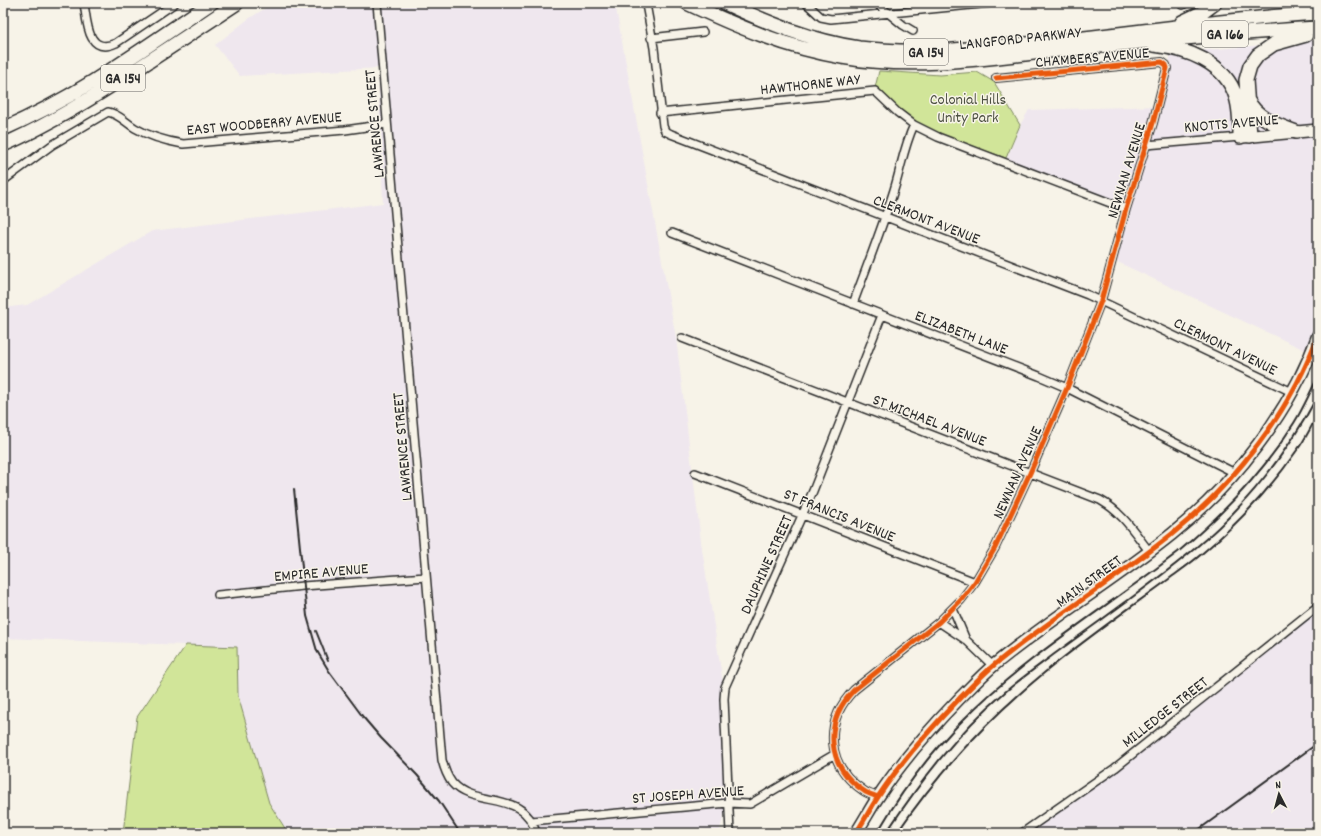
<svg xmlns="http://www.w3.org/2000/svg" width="1321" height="836" font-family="Dekko,sans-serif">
  <rect width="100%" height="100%" fill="#f7f3e8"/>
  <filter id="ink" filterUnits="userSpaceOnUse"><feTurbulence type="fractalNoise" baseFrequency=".025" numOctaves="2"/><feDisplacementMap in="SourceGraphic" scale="8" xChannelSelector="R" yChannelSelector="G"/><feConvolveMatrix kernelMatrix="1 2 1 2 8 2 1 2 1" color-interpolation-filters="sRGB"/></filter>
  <g filter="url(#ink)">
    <path fill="#efe7ee" d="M273 3H615L676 338 702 549 725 696 727 804 719 833H288L269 803 238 696 237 647 3 638V308L27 305 152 231 383 203 378 68 240 76 215 45 247 20Z
      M1318 40V319L1309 352 1109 258 1130 207 1004 166 1020 125 1029 110 1161 106 1171 53Z
      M1318 605V833H1021L1163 726Z"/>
    <path fill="#d1e599" stroke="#7e8862" d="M879 71 940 75 977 72 994 82 1020 125 1006 158C979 148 943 138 918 123 902 114 889 100 875 88Z
      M186 645 237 647 238 696 269 803 288 833H123L137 717Z"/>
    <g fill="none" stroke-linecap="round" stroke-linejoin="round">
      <g stroke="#2b2b2b" stroke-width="10">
        <path id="minor" d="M84 3C87 21 87 56 116 43L175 3
          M377 3 442 760C444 768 447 776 452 783 474 809 524 788 536 833
          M806 3 821 17 831 19 991 3
          M876 3 903 25 913 31
          M646 4 654 48 663 126 665 131 671 134 1088 295 1292 392
          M1183 5V3
          M651 38 703 32
          M660 113 875 91 897 112 914 125 938 137 1126 209
          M1146 145 1240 137
          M3 181 52 145 108 112C119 114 125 122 135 128 150 137 166 141 183 144L345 130 387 124
          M672 233 1039 376 1067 388 1235 473
          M853 304C867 266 882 228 894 190 901 168 904 146 914 125
          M682 338 1100 500C1122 512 1134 532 1149 551
          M695 473 975 582
          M218 595 303 586 426 577
          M953 609 966 640
          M939 622 966 640 993 666
          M878 797C873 795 868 794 864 791 826 766 823 722 854 690L939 622 961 600 975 582 995 548 1030 473 1067 388 1101 301 1126 209 1153 123 1167 68 1166 65 1162 62 996 78
          M531 821 728 803 750 804 835 754
          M730 833 724 699 725 687 813 491 882 315
          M1022 833 1115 768 1318 606"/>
      </g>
      <g stroke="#2b2b2b" stroke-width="14">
        <path id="primary" d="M1243 137 1318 130
          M856 833C864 821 870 809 878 797 901 762 930 729 959 699 970 688 982 675 994 665 1051 618 1115 580 1172 534 1233 485 1292 410 1318 335"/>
      </g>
      <g stroke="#2b2b2b" stroke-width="16">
        <path id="motorway" d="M687 3C736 26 787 48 842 57 914 70 988 58 1060 50 1146 41 1232 33 1318 28
          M725 3C768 23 812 41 859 48 915 55 970 49 1026 44 1123 35 1220 19 1318 13
          M1295 3 1318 10
          M1182 22 1203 12 1215 3
          M1154 45C1187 49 1225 62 1236 97 1240 109 1240 124 1240 137
          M1247 99C1256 118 1277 125 1296 132
          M3 129C78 97 144 48 211 3
          M1250 136 1246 80 1250 66 1258 55 1274 44 1306 35
          M3 145C42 128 79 106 115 83 156 57 196 30 237 3"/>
      </g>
      <use href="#minor" stroke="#f7f3e8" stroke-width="7"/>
      <use href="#primary" stroke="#f7f3e8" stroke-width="11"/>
      <use href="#motorway" stroke="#f7f3e8" stroke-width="13"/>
      <path stroke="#2b2b2b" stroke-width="2" d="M294 489 307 616 317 651 329 671 363 717 381 738 417 775 439 801 460 833
        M316 631 328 661
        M877 833C901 792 929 754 963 720 1027 655 1106 608 1178 552 1222 515 1263 473 1294 423 1303 409 1310 392 1318 377
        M886 833C920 782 957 733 1004 693 1020 679 1037 667 1053 655 1100 620 1149 587 1193 550 1245 507 1287 454 1318 395
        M897 833C938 773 988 719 1044 673 1084 640 1127 610 1169 579 1181 570 1194 561 1205 551 1241 521 1274 484 1300 446 1307 436 1312 425 1318 414
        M1194 833 1318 743"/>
      <g stroke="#f7f3e8" stroke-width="8">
        <path id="cycleway" d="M878 797C873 795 868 794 864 791 826 766 823 722 854 690L939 622 961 600 975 582 995 548 1030 473 1067 388 1101 301 1126 209 1153 123 1167 68 1166 65 1162 62 996 78
          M856 833C864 821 870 809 878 797 901 762 930 729 959 699 970 688 982 675 994 665 1051 618 1115 580 1172 534 1233 485 1292 410 1318 335"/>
      </g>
      <use href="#cycleway" stroke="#e8590c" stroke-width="5"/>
    </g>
  </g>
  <g text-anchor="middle" stroke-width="3" stroke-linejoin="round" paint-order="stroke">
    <g fill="#f7f3e8" stroke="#686764" stroke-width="1">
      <rect x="1202" y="21" width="46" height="26" rx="3"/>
      <rect x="904" y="39" width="44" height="26" rx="3"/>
      <rect x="101" y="65" width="44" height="26" rx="3"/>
    </g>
    <g font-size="15" font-weight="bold" fill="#2b2b2b">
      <text x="1225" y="39">GA 166</text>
      <text x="926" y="57">GA 154</text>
      <text x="123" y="83">GA 154</text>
    </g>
    <g font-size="16" fill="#2b2b2b" stroke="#f7f3e8">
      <text transform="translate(1020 37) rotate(-6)" y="6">LANGFORD PARKWAY</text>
      <text transform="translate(1092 56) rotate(-5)" y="6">CHAMBERS AVENUE</text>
      <text transform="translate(810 83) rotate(-6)" y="6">HAWTHORNE WAY</text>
      <text transform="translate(264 122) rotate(-5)" y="6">EAST WOODBERRY AVENUE</text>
      <text transform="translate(1231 122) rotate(-5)" y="6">KNOTTS AVENUE</text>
      <text transform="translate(373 124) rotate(-95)" y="6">LAWRENCE STREET</text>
      <text transform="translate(1125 170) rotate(-73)" y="6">NEWNAN AVENUE</text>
      <text transform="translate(927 218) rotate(21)" y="6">CLERMONT AVENUE</text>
      <text transform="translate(962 331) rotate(21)" y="6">ELIZABETH LANE</text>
      <text transform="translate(1226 345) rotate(26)" y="6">CLERMONT AVENUE</text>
      <text transform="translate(930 419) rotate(21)" y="6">ST MICHAEL AVENUE</text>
      <text transform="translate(401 447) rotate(-95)" y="6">LAWRENCE STREET</text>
      <text transform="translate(1016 472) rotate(-66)" y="6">NEWNAN AVENUE</text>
      <text transform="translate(840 514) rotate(22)" y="6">ST FRANCIS AVENUE</text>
      <text transform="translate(765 564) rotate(-66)" y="6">DAUPHINE STREET</text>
      <text transform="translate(321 571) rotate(-5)" y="6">EMPIRE AVENUE</text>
      <text transform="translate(1088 580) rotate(-36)" y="6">MAIN STREET</text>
      <text transform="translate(1164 711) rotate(-38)" y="6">MILLEDGE STREET</text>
      <text transform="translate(688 793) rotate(-4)" y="6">ST JOSEPH AVENUE</text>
    </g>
    <g font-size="16" fill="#4c5041" stroke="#f7f3e8">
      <text x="968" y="104">Colonial Hills<tspan x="968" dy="18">Unity Park</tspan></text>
    </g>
  </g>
  <rect width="1321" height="836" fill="none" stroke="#f7f3e8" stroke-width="16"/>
  <rect x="8" y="8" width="1305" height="820" fill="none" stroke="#2b2b2b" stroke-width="1.5" filter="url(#ink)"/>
  <g transform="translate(1279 794) rotate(354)" stroke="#f7f3e8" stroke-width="3" paint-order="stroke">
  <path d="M0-3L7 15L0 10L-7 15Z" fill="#2b2b2b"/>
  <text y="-6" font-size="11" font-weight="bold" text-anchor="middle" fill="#2b2b2b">N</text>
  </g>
</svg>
